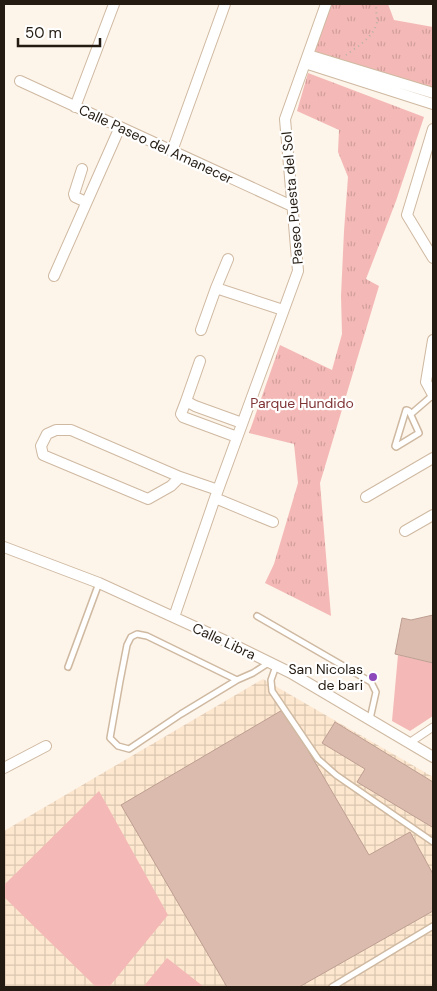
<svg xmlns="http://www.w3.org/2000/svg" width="437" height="991" font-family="'DM Sans',sans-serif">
  <defs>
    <pattern id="industrial-grid" width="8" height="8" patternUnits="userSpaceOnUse" patternTransform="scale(1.25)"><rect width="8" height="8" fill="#fee7cf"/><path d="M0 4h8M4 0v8" fill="none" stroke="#dac6b1"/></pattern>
    <pattern id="park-tufts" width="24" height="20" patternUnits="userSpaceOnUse" patternTransform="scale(1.25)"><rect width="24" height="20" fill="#f4b9b6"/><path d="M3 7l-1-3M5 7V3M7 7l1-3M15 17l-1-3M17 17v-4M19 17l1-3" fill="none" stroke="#d19e9c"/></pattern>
  </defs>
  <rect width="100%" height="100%" fill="#fdf4ea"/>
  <path fill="url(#industrial-grid)" d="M263 679 433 777V987H4V831Z"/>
  <path fill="url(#park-tufts)" d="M331 4H388L394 20 433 27V88L314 51Z
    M308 73 424 117 396 201 366 279 379 286 320 483 331 616 265 583 274 564 298 483 294 444 249 433 280 345 332 370 342 334 341 296 344 231 348 177 338 152 339 130 297 111Z"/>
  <path fill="#f4b9b6" d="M398 655 433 663V716L410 731 392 721Z
    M99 791 168 915 109 987H96L4 897V885Z
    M167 958 204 987H143Z"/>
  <path fill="#dabbad" stroke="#be9f92" d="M433 615V663L395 654 402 618 411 620Z
    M284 709 369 855 410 832 433 874V911L299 987H227L121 805Z
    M335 722 433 782V825L432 827 357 782 365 769 322 743Z"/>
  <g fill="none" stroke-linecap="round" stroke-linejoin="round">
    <g stroke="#cfb9a1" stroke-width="8">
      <path id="service" d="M406 410H407L409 411 419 433 396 447 395 446Z
        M411 414 433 395
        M257 616 371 682 376 692 370 719
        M276 666 271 680 272 691 318 759 336 775 433 842
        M68 667 99 583
        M237 680 147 636 137 634 131 637 127 645 120 681 110 738 118 746 129 749 181 714 237 680 253 673 270 662
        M332 987 433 926"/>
    </g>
    <g stroke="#cfb9a1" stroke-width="9">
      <path id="pedestrian" d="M409 743 433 727"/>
    </g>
    <g stroke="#cfb9a1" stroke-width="12">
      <path id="minor" d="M308 55 433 93
        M305 63 433 104
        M20 81 292 206
        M75 107 114 4
        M433 129 407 215 433 258
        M172 151 225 4
        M82 169 74 194 75 197 86 202
        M228 259 216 288 283 310
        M54 276 120 127
        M201 330 216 288
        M433 340 426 382 433 395
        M200 361 186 401 195 406 242 423
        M186 401 181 414 183 417 237 437
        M180 477 171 486 148 499 43 455 41 446 47 434 56 430H71L180 477 218 490
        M366 497 433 458
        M215 498 273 522
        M405 531 433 515
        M4 547 99 583 228 642 291 673 433 757
        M174 617 215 498 298 271 285 119 326 4
        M4 768 46 746"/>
    </g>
    <path stroke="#b9b0a7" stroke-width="2" stroke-dasharray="1 4" stroke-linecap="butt" d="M346 55C357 47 374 37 377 22 377 17 376 11 376 5L375 4"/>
    <use href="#service" stroke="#fff" stroke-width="5"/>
    <use href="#pedestrian" stroke="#fff" stroke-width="7"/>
    <use href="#minor" stroke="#fff" stroke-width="10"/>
  </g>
  <circle fill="#8c47ba" stroke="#fff" stroke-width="2" cx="373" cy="677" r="5"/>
  <g text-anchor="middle" stroke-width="4.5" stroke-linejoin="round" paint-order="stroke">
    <g font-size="14" fill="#241c13" stroke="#fff">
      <text transform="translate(156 144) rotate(25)" y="5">Calle Paseo del Amanecer</text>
      <text transform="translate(292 198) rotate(-95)" y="5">Paseo Puesta del Sol</text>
      <text transform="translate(224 641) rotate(25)" y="5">Calle Libra</text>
    </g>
    <g font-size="14" fill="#803436" stroke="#fff">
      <text x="302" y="408">Parque Hundido</text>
    </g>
    <g font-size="14" fill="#241c13" stroke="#fff" text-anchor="end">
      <text x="363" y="674">San Nicolas<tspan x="363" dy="16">de bari</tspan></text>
    </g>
  </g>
  <rect width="437" height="991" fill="none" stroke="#241c13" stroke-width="10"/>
  <path d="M18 38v8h82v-8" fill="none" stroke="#241c13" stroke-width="2.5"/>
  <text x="25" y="38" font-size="15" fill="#241c13" stroke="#ffffff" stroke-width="4" paint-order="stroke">50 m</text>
</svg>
